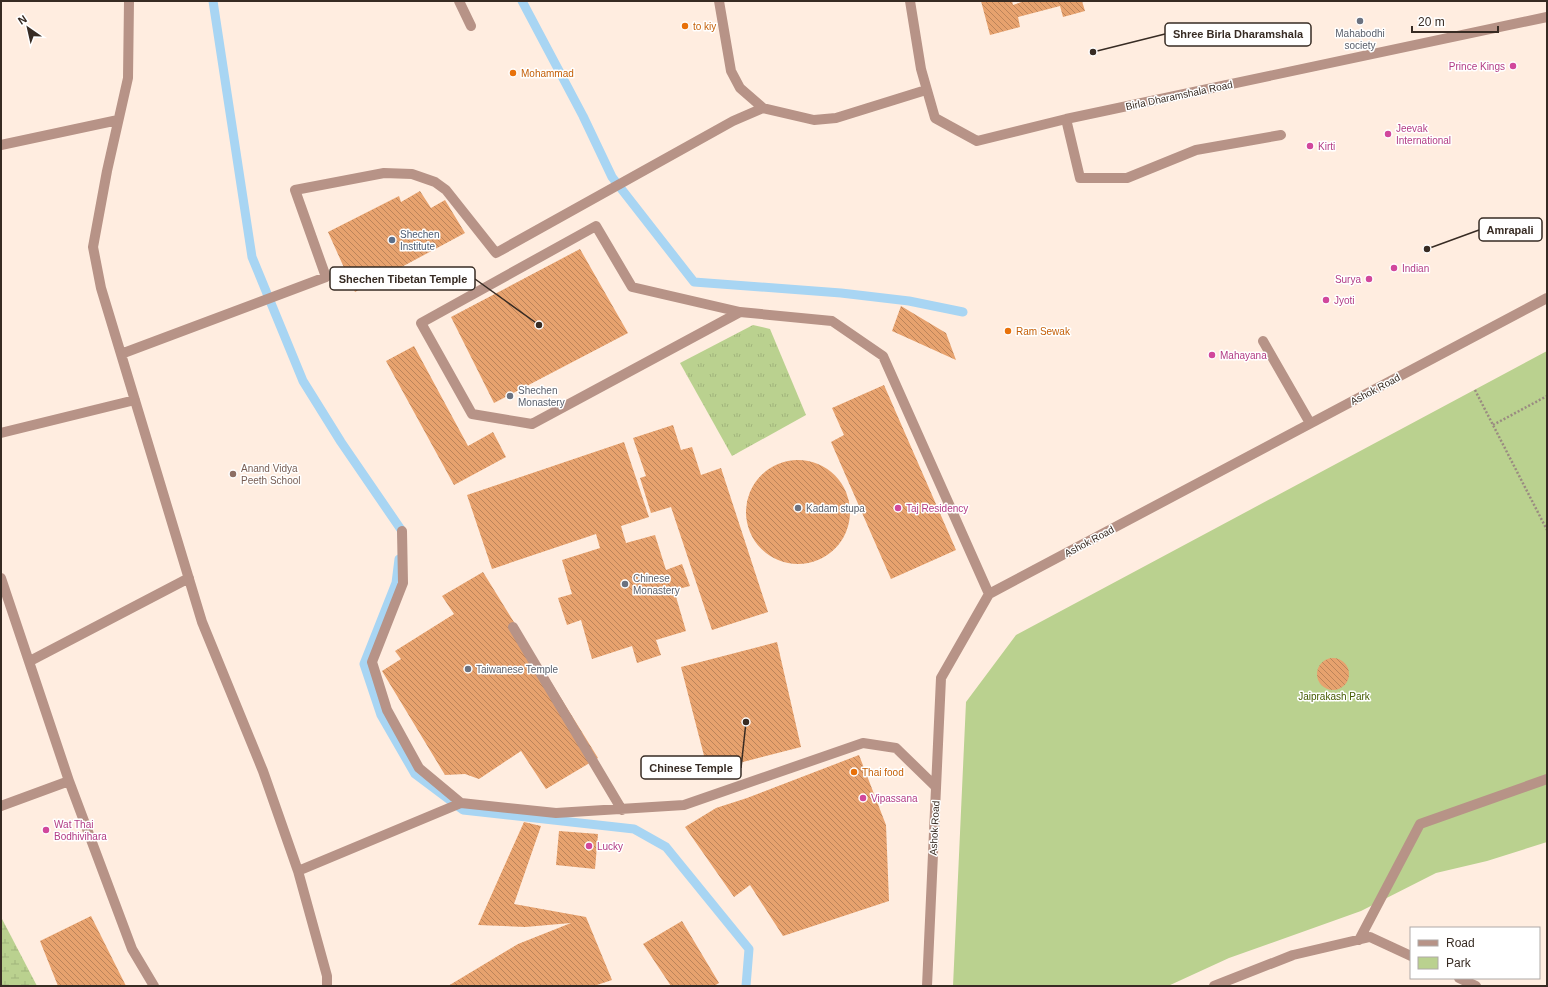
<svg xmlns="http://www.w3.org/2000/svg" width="1548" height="987" font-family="Arial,sans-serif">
  <defs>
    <pattern id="grass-tufts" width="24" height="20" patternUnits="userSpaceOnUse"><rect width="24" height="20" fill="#bad18f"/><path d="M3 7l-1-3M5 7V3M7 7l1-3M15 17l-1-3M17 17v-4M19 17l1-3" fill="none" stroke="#a0b47b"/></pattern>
    <pattern id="wetland-marsh" width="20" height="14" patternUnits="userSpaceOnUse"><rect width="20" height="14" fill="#bad18f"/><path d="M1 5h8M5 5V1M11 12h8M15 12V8" fill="none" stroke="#a0b47b"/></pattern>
    <pattern id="building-back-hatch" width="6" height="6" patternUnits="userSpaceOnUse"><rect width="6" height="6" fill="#e7a26e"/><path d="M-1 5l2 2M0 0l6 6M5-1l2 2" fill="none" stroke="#bc845a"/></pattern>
  </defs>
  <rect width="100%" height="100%" fill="#ffede0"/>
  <path fill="url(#grass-tufts)" d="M753 325 770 329 806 415 732 456 680 363Z"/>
  <path fill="url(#wetland-marsh)" d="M1 917 37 986H1Z"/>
  <path fill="#bad18f" d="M1547 351V842L1487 861 1436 873 1361 911 1229 958 1168 986H953L966 702 1016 635Z"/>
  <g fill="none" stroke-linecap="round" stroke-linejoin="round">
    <path stroke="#a8d5f3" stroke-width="9" d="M213 1 252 257 303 381 341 442 402 531V537
      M522 1 583 116 612 177 694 282 841 293 909 301 963 312
      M399 559 396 583 364 664 381 715 415 774 463 810 634 829 666 847 749 949 746 986"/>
  </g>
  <path fill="url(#building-back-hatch)" d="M981 1H1012L1013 5 1024 1H1082L1085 11 1063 17 1060 6 1018 17 1020 27 990 35Z
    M420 191 431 208 445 200 465 233 355 292 328 232 399 196 401 202Z
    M580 249 628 333 494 403 451 317Z
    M901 306 946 333 956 360 892 331Z
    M414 346 468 446 493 432 506 457 454 485 386 361Z
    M884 385 956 550 891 579 831 442 844 435 832 408Z
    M673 425 681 450 692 447 701 475 721 468 768 612 712 630 671 507 651 513 640 478 646 476 633 438Z
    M624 442 649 517 621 526 626 543 655 535 666 570 682 564 690 586 674 590 686 631 656 640 661 655 637 663 632 646 592 659 581 620 567 625 558 598 572 594 562 560 600 548 596 534 492 569 467 495Z
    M746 512a52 52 0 1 1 104 0a52 52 0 1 1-104 0Z
    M483 572 598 758 546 789 521 751 479 779 465 774 445 775 382 671 401 659 395 651 454 614 442 596Z
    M777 642 801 747 708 771 681 667Z
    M1317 674a16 16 0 1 1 32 0a16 16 0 1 1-32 0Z
    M859 755 886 825 889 901 783 936 750 885 734 897 685 827 716 808 747 798Z
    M524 822 541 826 514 904 586 917 612 980 594 986H448L518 944 571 923 525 927 478 925Z
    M559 831 598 834 595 869 556 865Z
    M91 916 126 986H58L40 941Z
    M682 921 719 983 714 986H671L643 944Z"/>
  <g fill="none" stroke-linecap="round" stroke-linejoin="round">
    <path stroke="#9a8b81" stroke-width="2.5" stroke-dasharray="2 2" stroke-linecap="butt" d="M1475 390 1547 530
      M1493 425 1547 396"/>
    <path stroke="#b79387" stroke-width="10" d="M129 1 128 78 107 171 93 247 101 288 202 622 263 771 298 871 327 976V986
      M459 1 471 26
      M719 1 731 71 740 88 763 108 814 120 836 118 926 90
      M910 1 921 69 935 118 977 141 1066 119 1547 17
      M1066 119 1080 178H1127L1196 150 1281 135
      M1 145 118 120
      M740 312 532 424 472 414 421 323 596 226 632 287 740 312 832 321 883 356 989 594
      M1263 341 1310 423
      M121 354 326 277 295 190 384 173 412 174 435 182 446 190 496 253 733 121 763 108
      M1 433 135 400
      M402 531 403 583 372 662 387 710 419 768 461 803 556 813 684 805 863 743 896 748 936 787
      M1 578 69 781
      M513 627 622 810
      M30 661 189 578
      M1 806 69 781 132 949 154 986
      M298 871 461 803
      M1359 940 1420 824 1547 779
      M1459 978 1476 986
      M927 986 941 678 989 594 1547 298
      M1214 986 1293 955 1370 937 1411 956"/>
  </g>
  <g fill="#6b7280" stroke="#fff" stroke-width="1.5">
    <circle cx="1360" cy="21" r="4"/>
    <circle cx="510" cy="396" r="4"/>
    <circle cx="798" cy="508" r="4"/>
    <circle cx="625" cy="584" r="4"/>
    <circle cx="468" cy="669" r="4"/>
  </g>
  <g fill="#e8710a" stroke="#fff" stroke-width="1.5">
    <circle cx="685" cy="26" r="4"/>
    <circle cx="513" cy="73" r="4"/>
    <circle cx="1008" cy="331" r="4"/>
    <circle cx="854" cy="772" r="4"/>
  </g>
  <g fill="#d1479c" stroke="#fff" stroke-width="1.5">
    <circle cx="1513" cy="66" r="4"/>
    <circle cx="1388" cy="134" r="4"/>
    <circle cx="1310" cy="146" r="4"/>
    <circle cx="1394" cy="268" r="4"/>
    <circle cx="1369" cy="279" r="4"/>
    <circle cx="1326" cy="300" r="4"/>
    <circle cx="1212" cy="355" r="4"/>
    <circle cx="898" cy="508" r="4"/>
    <circle cx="863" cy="798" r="4"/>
    <circle cx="46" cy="830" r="4"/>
    <circle cx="589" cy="846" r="4"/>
  </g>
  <circle fill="#5c6f8a" stroke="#fff" stroke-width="1.5" cx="392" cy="240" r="4"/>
  <circle fill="#8d6e63" stroke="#fff" stroke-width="1.5" cx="233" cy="474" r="4"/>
  <g text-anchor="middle" stroke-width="3" stroke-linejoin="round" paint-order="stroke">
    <g font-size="10" fill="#c56008" stroke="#fff" text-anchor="start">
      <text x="693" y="30">to kiy</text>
      <text x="521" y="77">Mohammad</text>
      <text x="1016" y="335">Ram Sewak</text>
      <text x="862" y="776">Thai food</text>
    </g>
    <g font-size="10" fill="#5b616d" stroke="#fff" text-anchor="start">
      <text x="1360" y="37" text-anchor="middle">Mahabodhi<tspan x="1360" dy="12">society</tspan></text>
      <text x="518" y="394">Shechen<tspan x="518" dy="12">Monastery</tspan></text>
      <text x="806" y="512">Kadam stupa</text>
      <text x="633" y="582">Chinese<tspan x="633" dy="12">Monastery</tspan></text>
      <text x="476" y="673">Taiwanese Temple</text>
    </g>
    <g font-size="10" fill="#b23c85" stroke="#fff" text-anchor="start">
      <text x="1505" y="70" text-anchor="end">Prince Kings</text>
      <text x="1396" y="132">Jeevak<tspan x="1396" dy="12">International</tspan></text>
      <text x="1318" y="150">Kirti</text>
      <text x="1402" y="272">Indian</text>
      <text x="1361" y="283" text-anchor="end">Surya</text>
      <text x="1334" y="304">Jyoti</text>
      <text x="1220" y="359">Mahayana</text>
      <text x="906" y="512">Taj Residency</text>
      <text x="871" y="802">Vipassana</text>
      <text x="54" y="828">Wat Thai<tspan x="54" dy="12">Bodhivihara</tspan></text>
      <text x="597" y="850">Lucky</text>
    </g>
    <g font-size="10" fill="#372b23" stroke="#fff">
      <text transform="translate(1179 95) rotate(-12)" y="4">Birla Dharamshala Road</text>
      <text transform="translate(1375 389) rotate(-28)" y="4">Ashok Road</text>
      <text transform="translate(1089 541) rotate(-28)" y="4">Ashok Road</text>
      <text transform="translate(934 828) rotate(-87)" y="4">Ashok Road</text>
    </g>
    <g font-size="10" fill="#4e5e75" stroke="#fff" text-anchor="start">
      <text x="400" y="238">Shechen<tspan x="400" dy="12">Institute</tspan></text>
    </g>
    <g font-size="10" fill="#785e54" stroke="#fff" text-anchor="start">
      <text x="241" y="472">Anand Vidya<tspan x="241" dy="12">Peeth School</tspan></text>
    </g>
    <g font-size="10" fill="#445a00" stroke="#fff">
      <text x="1334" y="700">Jaiprakash Park</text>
    </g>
  </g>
  <path fill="none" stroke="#372b23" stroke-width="1.5" d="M1093 52L1165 34M1427 249L1479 230M539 325L475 279M746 722L741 768"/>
  <g fill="#372b23" stroke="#fff" stroke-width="1.5">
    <circle cx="1093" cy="52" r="4"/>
    <circle cx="1427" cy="249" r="4"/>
    <circle cx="539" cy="325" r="4"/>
    <circle cx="746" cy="722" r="4"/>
  </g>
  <g fill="#fff" stroke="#372b23" stroke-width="1.5">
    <rect x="1165" y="23" width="146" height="23" rx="4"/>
    <rect x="1479" y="218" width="63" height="23" rx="4"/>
    <rect x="330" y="267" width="145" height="23" rx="4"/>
    <rect x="641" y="756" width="100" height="23" rx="4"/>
  </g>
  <g font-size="11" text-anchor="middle" font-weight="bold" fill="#372b23">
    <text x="1238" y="38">Shree Birla Dharamshala</text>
    <text x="1510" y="234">Amrapali</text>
    <text x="403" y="283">Shechen Tibetan Temple</text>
    <text x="691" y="772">Chinese Temple</text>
  </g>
  <rect width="1548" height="987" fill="none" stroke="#372b23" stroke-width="4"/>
  <rect x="1410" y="927" width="130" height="52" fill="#ffffff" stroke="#afaaa7"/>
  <rect x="1418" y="940" width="20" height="6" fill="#b79387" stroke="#afaaa7"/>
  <text x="1446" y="947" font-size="12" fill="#372b23">Road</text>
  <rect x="1418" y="957" width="20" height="12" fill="#bad18f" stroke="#afaaa7"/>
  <text x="1446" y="967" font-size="12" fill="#372b23">Park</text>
  <g transform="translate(28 28) rotate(326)" stroke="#ffffff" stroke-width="3" paint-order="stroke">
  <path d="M0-3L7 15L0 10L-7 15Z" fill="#372b23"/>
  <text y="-6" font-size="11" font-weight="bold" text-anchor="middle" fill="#372b23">N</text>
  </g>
  <path d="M1412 26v6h86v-6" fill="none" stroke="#372b23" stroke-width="2"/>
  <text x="1418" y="26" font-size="12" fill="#372b23" stroke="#ffffff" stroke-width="3" paint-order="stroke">20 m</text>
</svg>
